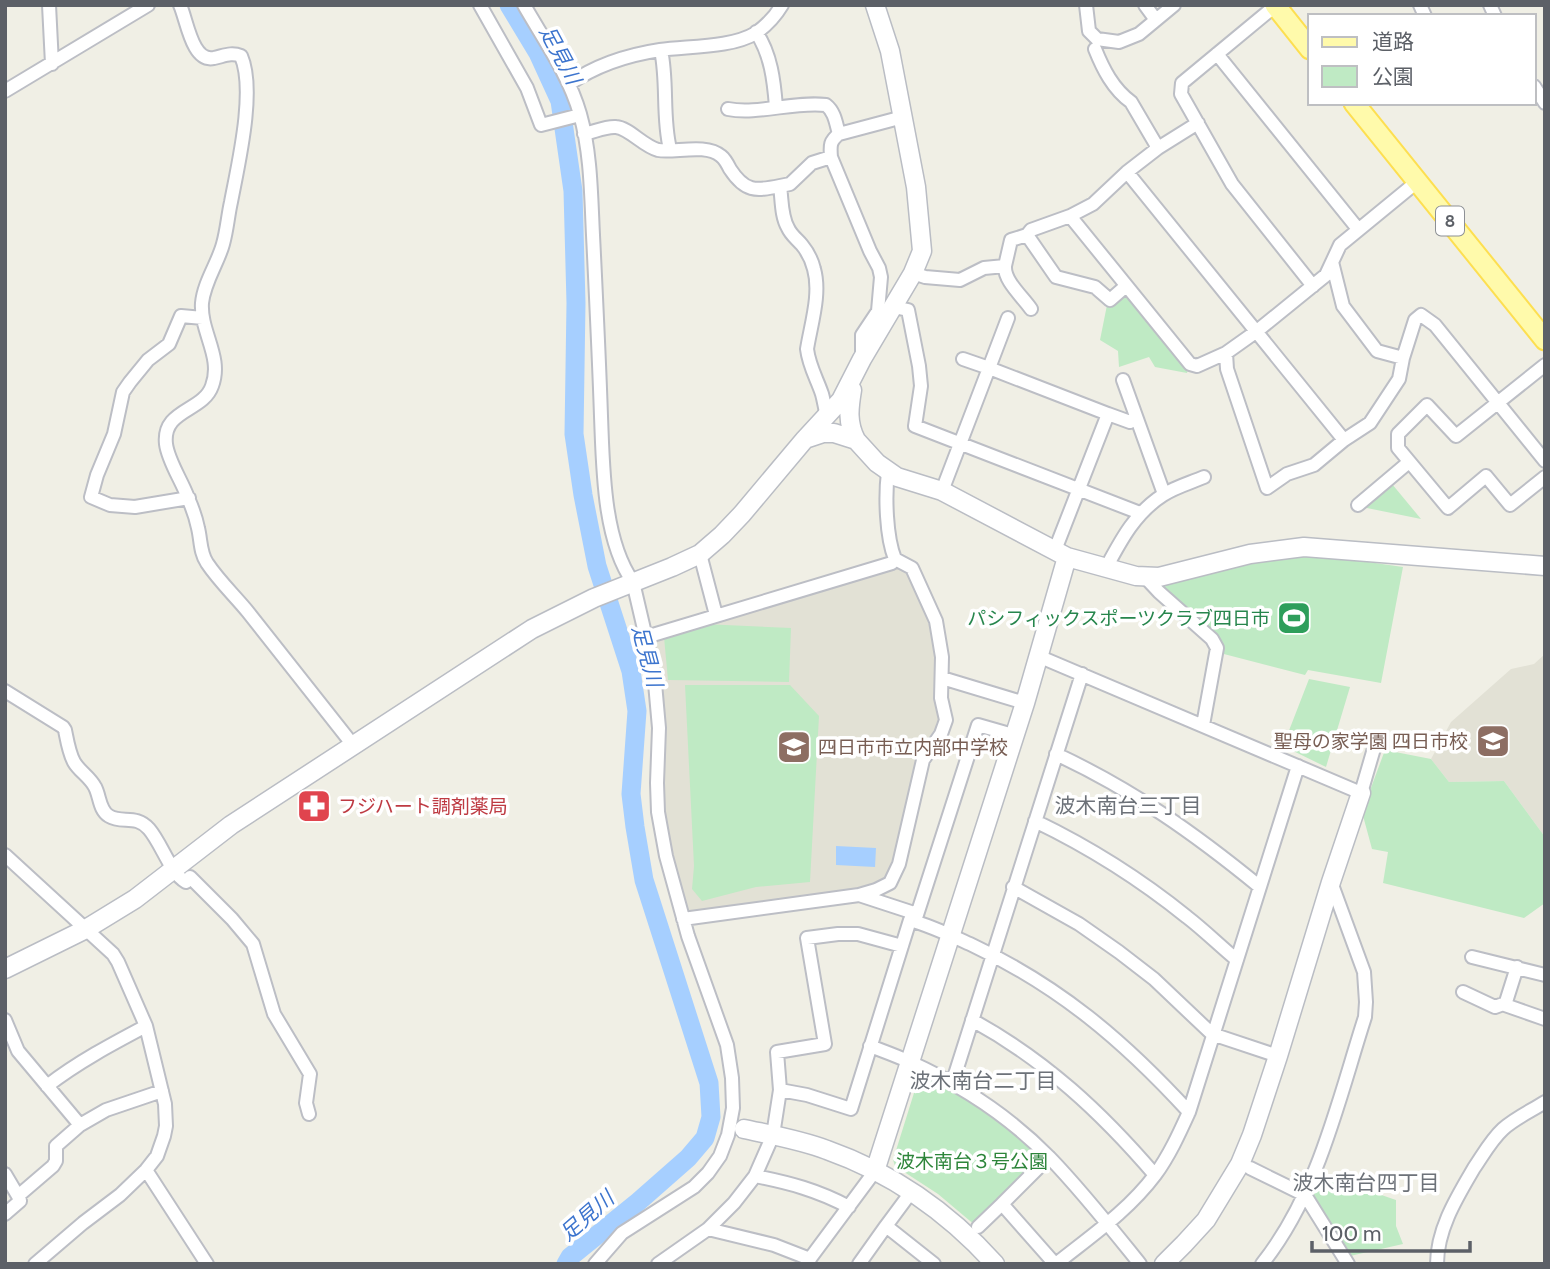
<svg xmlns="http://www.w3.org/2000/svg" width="1550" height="1269" font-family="Cabin,'Noto Sans JP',sans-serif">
  <rect width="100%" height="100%" fill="#f0efe5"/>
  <path fill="#e2e1d5" d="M894 567 908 572 931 622 938 657 941 715 936 724 938 727 911 796 888 876 880 884 864 889 688 916 665 839 657 672 654 641Z
    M1545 654V837L1504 781 1449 782 1431 759 1451 722 1511 669 1534 664Z"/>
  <path fill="#bfeac4" d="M1123 294 1127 296 1188 369 1187 373 1155 367 1149 357 1119 367 1118 351 1100 340 1107 305Z
    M1392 484 1421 519 1362 507Z
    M1312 554 1403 567 1381 683 1308 670 1305 675 1220 653 1158 584 1250 562Z
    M703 624 791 628 789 682 668 680 664 637Z
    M1309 679 1350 687 1326 767 1283 746Z
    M685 685H790L819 716 810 882 756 887 702 901 692 889 694 866Z
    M1385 750 1431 759 1449 782 1504 781 1545 837V903L1524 918 1383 883 1388 852 1372 849 1362 812Z
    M924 1074C966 1097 1002 1125 1040 1154V1160L976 1226 938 1194 895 1166 893 1160 919 1077Z
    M1320 1174 1396 1200V1226L1403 1244 1350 1256 1312 1198 1311 1193Z"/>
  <path fill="#a6cfff" d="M836 846 876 848 875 867 836 865Z"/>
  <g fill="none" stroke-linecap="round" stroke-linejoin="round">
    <path stroke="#a6cfff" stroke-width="19" d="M509 5 538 53 560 101 573 191 576 303 574 434 583 495 597 566 631 671 637 711 631 794 635 827 644 880 709 1083 711 1117 705 1138 688 1158 638 1202 570 1257 566 1264"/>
    <g stroke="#bcbec5" stroke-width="16">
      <path id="street" d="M49 5 52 64
        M180 5C187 20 192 63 214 58 224 56 231 52 241 56 256 90 238 165 231 202 228 215 227 230 223 244 218 263 204 282 202 303 200 332 223 357 212 386 203 412 162 409 166 444 168 461 182 481 188 498 192 507 196 518 198 528 201 540 200 553 207 563 219 581 235 596 248 612 283 656 318 700 353 745
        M480 5 527 88 541 125 580 115
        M524 5C544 40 569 75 580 114 591 153 591 195 593 235 596 296 599 356 601 416 603 466 603 540 633 582L654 672 659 728 657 783 658 812 666 856 688 936 727 1045 732 1078 733 1108 728 1135 720 1156 708 1173 694 1187 622 1233 595 1264
        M1086 5 1089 31 1097 39 1119 42 1139 34 1174 5
        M1145 5 1156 20
        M1420 5 1425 16
        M1490 5 1495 16
        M1275 6 1182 83 1181 94 1232 184 1313 286
        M756 32C771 54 774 81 776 107
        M1095 49C1103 69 1113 89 1131 102L1158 148
        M661 50C668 83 662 117 670 149
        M1217 54 1358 229
        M569 84C596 65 627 55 660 50 689 46 731 48 756 33 766 26 776 15 782 5
        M1534 86 1545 103
        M5 91 148 5
        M728 109C758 115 794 101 826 105 835 112 836 124 839 134
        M584 134C594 132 606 126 616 127 629 128 643 146 658 150 674 153 706 143 721 156 725 159 728 165 730 169 745 192 755 191 780 186 782 200 781 216 788 228 791 235 797 239 802 245 807 251 812 261 814 269 821 294 811 324 807 349 809 366 817 379 822 394 824 401 825 409 827 416
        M1127 172 1344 440
        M780 186 790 184 812 163 831 157
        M1070 216 1190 364 1197 366 1226 353 1257 331 1326 275 1340 245 1418 181
        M1332 262 1343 306 1377 351 1403 358
        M1005 266C1004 281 1022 296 1031 309
        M913 273 925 277 960 280 984 268 1005 266 1011 240 1027 235
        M1126 286 1110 300 1095 287 1056 277 1027 235 1031 230 1070 216 1093 204 1127 172 1158 148 1198 123
        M894 307 908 310 919 366 921 386 915 426 1140 513
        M1226 353 1227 369 1267 488 1287 474 1314 465 1344 440 1370 423 1399 379 1403 358 1415 320 1421 315 1435 325 1545 461
        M862 358V335L878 311 881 277 879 268 870 251 831 157C830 145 830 141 839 134L903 117
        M963 359 989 368 1008 318
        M1545 365 1456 436 1427 405 1398 434V448L1448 508 1486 476 1510 505 1545 477
        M1123 380 1164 494
        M1108 414 1130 422
        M942 491 989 368 1108 414 1055 550
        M189 498 135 507 110 505 91 497 97 475 114 434 123 392 130 382 148 360 169 344 181 316 203 318
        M1358 505 1409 462
        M700 554 716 615
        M1106 568C1121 540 1135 513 1163 495 1175 487 1190 483 1204 477
        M1145 577 1159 592 1212 639 1217 648 1203 725
        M646 637 892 563 895 559
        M1038 656 1361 793 1375 745
        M942 678 1025 703
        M5 691 63 727 65 730C67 740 69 753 74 762 79 771 90 777 95 787 100 796 99 810 109 816 122 824 136 814 149 829 162 844 170 873 186 882
        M1056 754C1133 790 1194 833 1260 887
        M1035 821C1089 847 1140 879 1187 917 1204 930 1220 946 1237 960
        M5 855 113 954 118 962 146 1026 165 1104 166 1126 164 1136 157 1156 146 1170 120 1195 83 1223 35 1264
        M190 877 232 919 253 944 274 1014 310 1074 306 1103 309 1114
        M1013 887 1079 924 1119 952 1154 979 1212 1034 1278 1056
        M859 895 911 912
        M683 919 859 895 876 890 890 883 899 864 923 760 941 734 946 720 941 698 942 657 936 621 912 568 895 559C886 537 885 496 888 472
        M915 921 978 725 1013 735
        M1472 957 1545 975
        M1517 967 1505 1005 1545 1019
        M1463 992 1495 1007 1506 1003
        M5 1020 18 1051 80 1125
        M972 1020C1045 1060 1101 1112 1155 1175
        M870 1046C883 1051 897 1056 910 1062 961 1085 1011 1118 1050 1158 1082 1191 1111 1228 1140 1264
        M952 1084 1082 674
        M47 1086C78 1062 112 1044 146 1026
        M780 1090 807 1095 851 1109 910 920C931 926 950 935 970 944 1059 986 1123 1040 1189 1112
        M1049 1157 1002 1204 1055 1264
        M1250 1168 1305 1195 1348 1264
        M146 1170 207 1264
        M5 1174 18 1196 53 1166 56 1161V1146L80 1125 106 1110 162 1091
        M755 1176C790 1183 817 1190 849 1207
        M5 1214 20 1201 19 1195
        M886 1226 906 1199
        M978 1227 1002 1204
        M708 1229 774 1245 810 1259
        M658 1264 708 1229 734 1203 755 1176 773 1135 780 1090 777 1052 825 1044 807 938 838 934H858L902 946
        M806 1264 875 1171
        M859 1264 886 1226 934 1264
        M1056 1264C1091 1236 1128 1211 1155 1175 1169 1156 1179 1134 1189 1112L1298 766
        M1262 1264C1318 1194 1338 1101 1365 1017L1366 1002 1364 972 1331 882
        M1437 1264C1437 1229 1457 1197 1474 1168 1483 1155 1491 1140 1503 1129 1515 1118 1531 1111 1545 1102"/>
    </g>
    <g stroke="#babdc4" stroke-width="21">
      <path id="secondary" d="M852 390C849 408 847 423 856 440
        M805 439 823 433H834L856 440 877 463 897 477 942 491 1067 557 1136 576 1159 577 1250 554 1304 547 1545 566
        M5 969 86 929 135 899 231 825 532 629 594 598 672 567 700 554 722 535 742 514 805 439 841 400 862 359 913 273 922 251 916 187 890 51 875 5
        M744 1129C772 1135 801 1140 827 1150 892 1173 949 1213 995 1264
        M875 1171 1025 703 1067 557
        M1164 1264 1184 1244 1206 1220 1240 1164 1252 1135 1278 1056 1331 882 1361 793"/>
    </g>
    <g stroke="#fddf51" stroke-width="23">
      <path id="primary" d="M1275 5 1310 49
        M1354 103 1545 340"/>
    </g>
    <use href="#street" stroke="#fff" stroke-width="12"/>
    <use href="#secondary" stroke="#fff" stroke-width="18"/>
    <use href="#primary" stroke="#fffaab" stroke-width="19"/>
  </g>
  <defs>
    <g id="stadium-square" transform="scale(1.75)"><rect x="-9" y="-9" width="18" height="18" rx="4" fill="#2e9e5b" stroke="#fff"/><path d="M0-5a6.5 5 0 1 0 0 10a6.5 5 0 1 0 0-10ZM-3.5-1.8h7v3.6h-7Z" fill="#fff"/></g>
    <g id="school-square" transform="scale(1.75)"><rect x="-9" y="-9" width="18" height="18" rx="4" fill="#8d6e63" stroke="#fff"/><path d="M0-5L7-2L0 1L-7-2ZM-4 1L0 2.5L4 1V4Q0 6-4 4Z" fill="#fff"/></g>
    <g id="pharmacy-square" transform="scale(1.75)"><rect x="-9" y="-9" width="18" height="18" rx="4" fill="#e0444e" stroke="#fff"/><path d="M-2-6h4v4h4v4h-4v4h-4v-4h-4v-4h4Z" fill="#fff"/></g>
  </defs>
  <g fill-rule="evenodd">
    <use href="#stadium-square" x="1294" y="618"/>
    <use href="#school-square" x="1493" y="741"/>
    <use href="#school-square" x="794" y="747"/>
    <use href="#pharmacy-square" x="314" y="806"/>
  </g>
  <g text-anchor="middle" stroke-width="7" stroke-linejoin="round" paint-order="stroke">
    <rect fill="#fff" stroke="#8d9095" stroke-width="2" x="1436" y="206.5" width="28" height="29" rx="5"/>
    <g font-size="18" font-weight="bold" fill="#5c6067">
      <text x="1450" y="227">8</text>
    </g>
    <g font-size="19" fill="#27864d" stroke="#fff" text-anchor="end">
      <text x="1270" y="625">パシフィックスポーツクラブ四日市</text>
    </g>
    <g font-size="19" fill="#785e54" stroke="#fff" text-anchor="end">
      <text x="1468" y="748">聖母の家学園 四日市校</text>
      <text x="818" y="754" text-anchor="start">四日市市立内部中学校</text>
    </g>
    <g font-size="19" fill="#be3a42" stroke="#fff" text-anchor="start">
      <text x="338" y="813">フジハート調剤薬局</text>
    </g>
    <g font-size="19" fill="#2d853a" stroke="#fff">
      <text x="972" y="1168">波木南台３号公園</text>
    </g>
    <g font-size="21" font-style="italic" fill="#3d75ce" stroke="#fff">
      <text transform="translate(560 55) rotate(62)" y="7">足見川</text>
      <text transform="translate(647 656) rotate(75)" y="7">足見川</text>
      <text transform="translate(587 1216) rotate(-41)" y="7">足見川</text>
    </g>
    <g font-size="21" fill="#6d7279" stroke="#fff">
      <text x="1128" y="813">波木南台三丁目</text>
      <text x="983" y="1088">波木南台二丁目</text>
      <text x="1366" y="1190">波木南台四丁目</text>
    </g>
  </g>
  <rect width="1550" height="1269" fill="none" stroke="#5c6067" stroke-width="14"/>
  <rect x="1308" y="14" width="228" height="91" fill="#ffffff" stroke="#bebfc2" stroke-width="2"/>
  <rect x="1322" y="37" width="35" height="10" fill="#fffaab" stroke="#bebfc2" stroke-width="2"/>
  <text x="1372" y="49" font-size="21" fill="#5c6067">道路</text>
  <rect x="1322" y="66" width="35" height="21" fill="#bfeac4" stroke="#bebfc2" stroke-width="2"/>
  <text x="1372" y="84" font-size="21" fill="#5c6067">公園</text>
  <path d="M1312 1241v10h158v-10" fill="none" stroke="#5c6067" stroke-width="3.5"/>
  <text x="1322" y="1241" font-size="21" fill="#5c6067" stroke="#ffffff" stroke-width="5" paint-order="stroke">100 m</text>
</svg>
